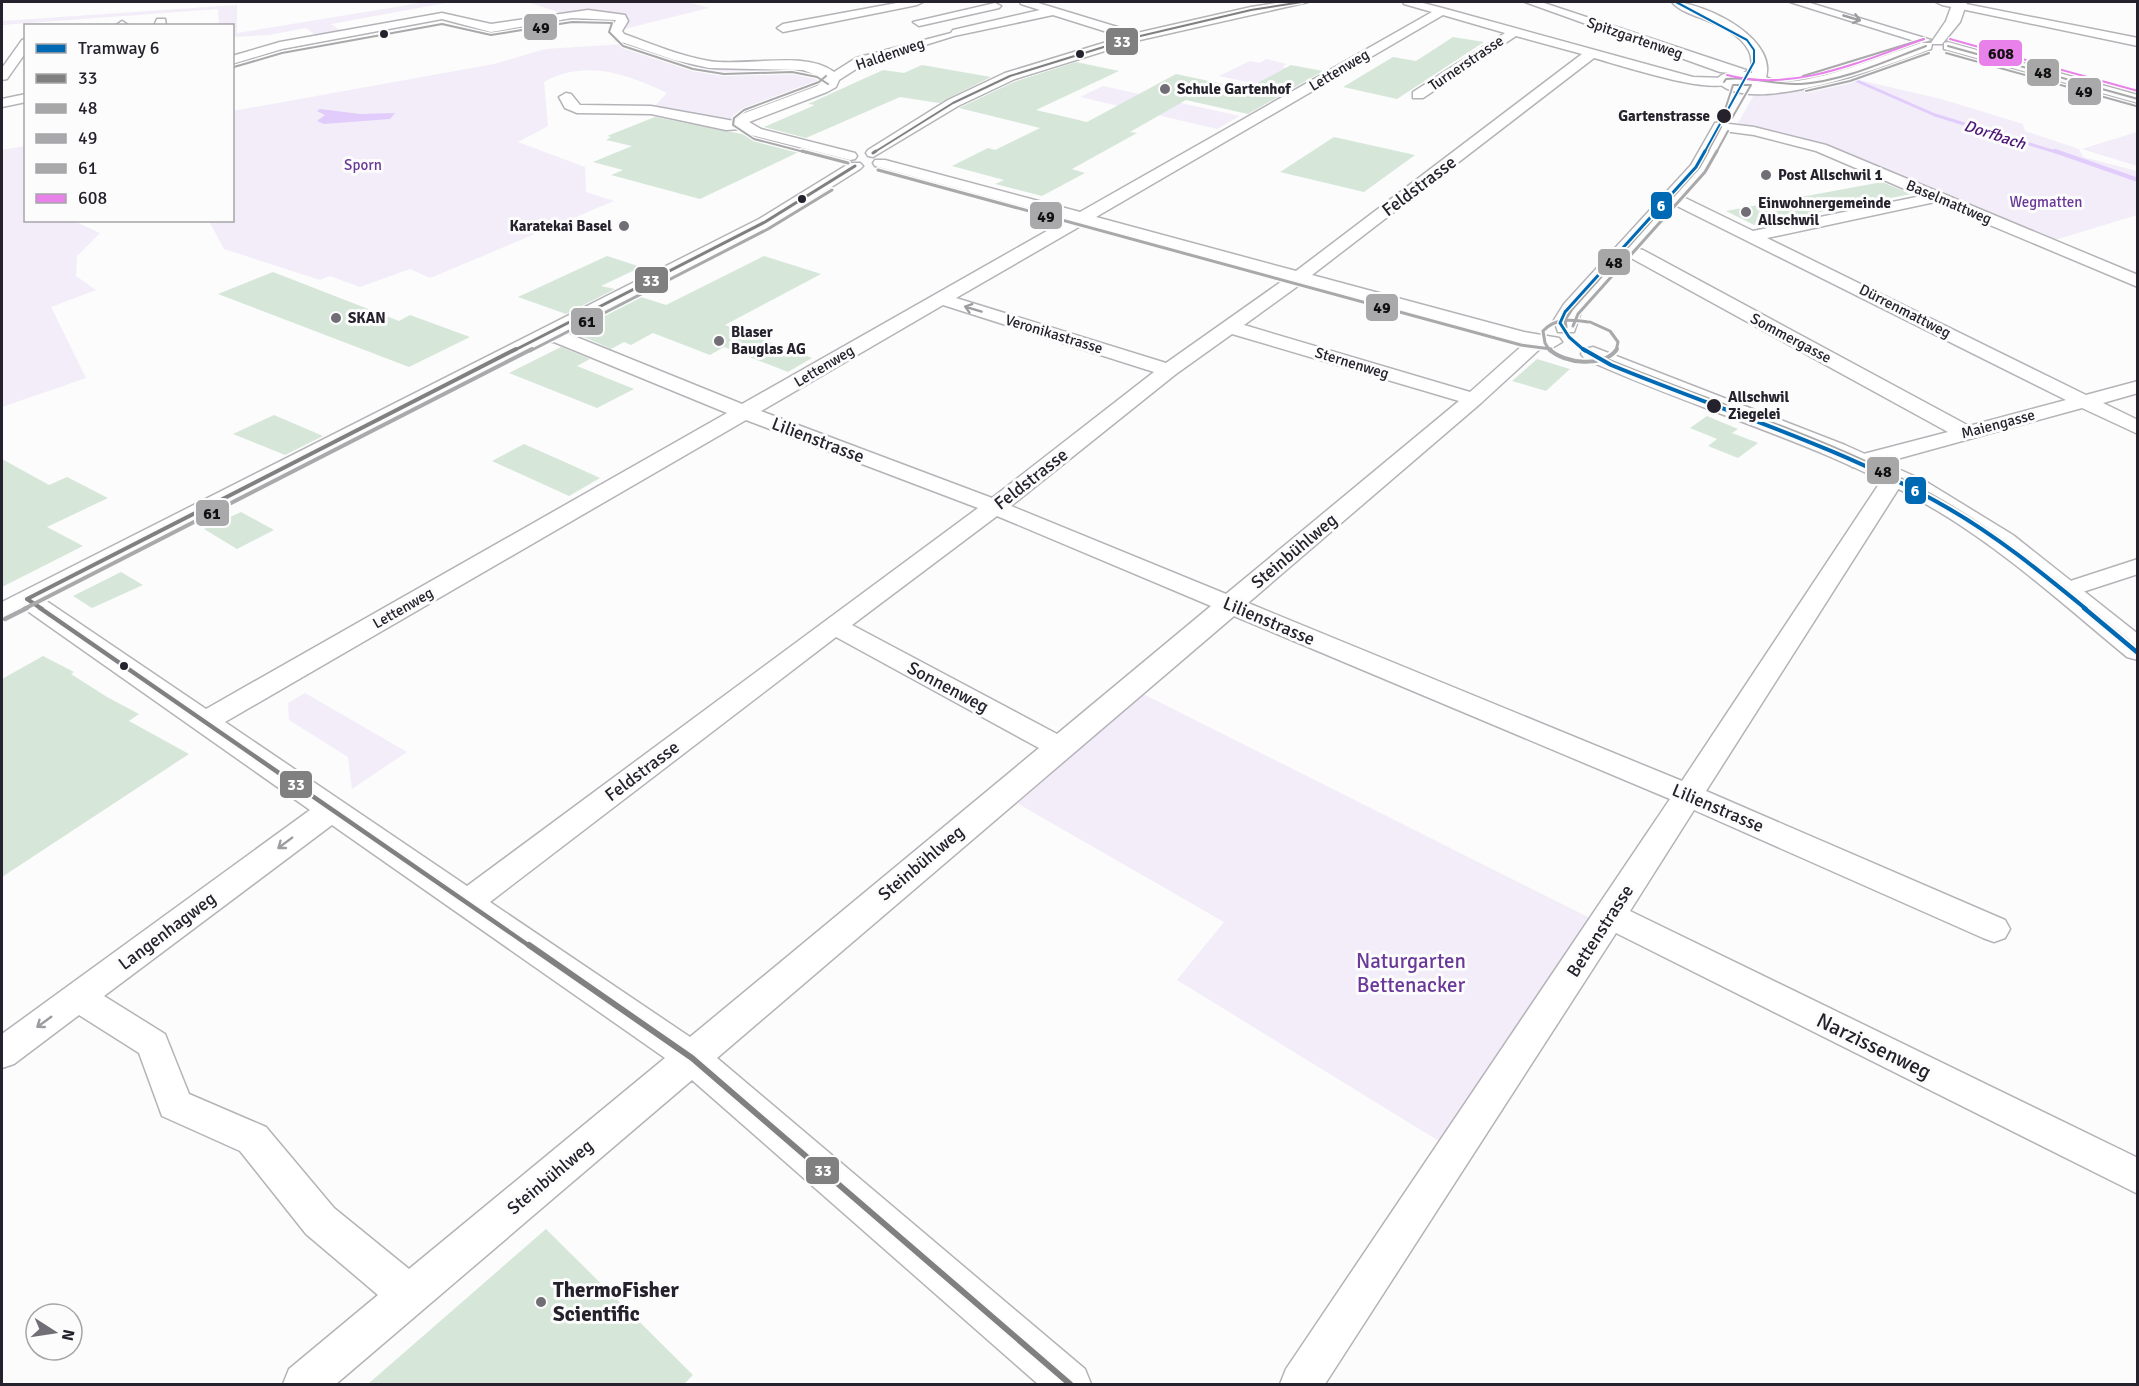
<svg xmlns="http://www.w3.org/2000/svg" width="2139" height="1386" font-family="Signika,sans-serif">
  <rect width="100%" height="100%" fill="#fbfcfb"/>
  <path fill="#f2edf9" d="M426 2H451L331 24 343 32 318 37 306 28 269 35 233 37 232 26 219 25 218 9 2 25V21L237 5V33Z
    M527 2H688L709 8 616 31 621 17 564 14Z
    M639 43 684 59 823 71 831 84 741 125 651 110 667 93C627 74 585 59 544 82L548 126 518 142 585 167 586 192 614 201 430 278 410 269 360 287 330 276 320 280 224 249 209 221 232 220 233 111 494 64 545 49Z
    M1266 59 1287 64 1282 67 1287 68 1257 84 1219 76 1250 61 1260 63Z
    M1842 76 1941 99 2023 124 2025 131 2079 149 2083 157 2137 171V215L2045 243 1821 148 1747 128 1738 123 1756 91Z
    M1103 86 1240 116 1217 129 1080 97Z
    M2137 132V166L2082 149Z
    M25 146 26 220 74 221 100 233 77 256 76 276 96 290 51 307 86 378 2 407V150Z
    M1131 688 1604 925 1455 1151 1177 980 1224 922 1003 795Z
    M305 693 407 752 352 789 348 757 289 720 288 703Z"/>
  <path fill="#e1ccfb" d="M320 109 360 114 395 113 390 119 324 124 317 121 325 115 317 111Z"/>
  <g fill="none" stroke-linecap="round" stroke-linejoin="round">
    <path stroke="#e1ccfb" stroke-width="3" d="M1855 80 1935 115 2059 153"/>
    <path stroke="#e1ccfb" stroke-width="4.5" d="M2055 151 2138 180"/>
  </g>
  <path fill="#d6e7da" d="M1453 37 1484 42 1397 99 1343 87 1393 57 1416 61Z
    M1076 62 1119 71 1036 110 1087 122 1176 74 1247 89 1291 65 1323 71 1248 114 1186 100 1130 132 1137 133 1072 169 1085 173 1042 196 995 184 1004 180 952 166 988 148 995 150 1040 128 959 108 1014 82Z
    M922 65 991 77 939 103 900 97 806 138 764 127 815 105 808 104 883 70 904 73Z
    M655 117 747 135 803 150 700 199 611 175 623 170 593 162 632 146 606 140 611 137 607 136Z
    M1334 137 1415 155 1364 192 1280 172Z
    M1882 182 1911 194 1754 225 1726 211Z
    M607 256 641 267 601 286 615 289 566 314 518 297Z
    M764 256 821 274 725 325 812 358 788 372 724 347 710 355 653 333 631 345 624 342 611 349 573 332 638 296 666 305Z
    M273 272 399 321 410 315 470 337 409 367 218 294Z
    M561 347 590 359 577 366 634 389 597 408 509 373Z
    M1537 359 1570 369 1546 391 1512 381Z
    M274 415 323 436 285 455 233 434Z
    M1707 416 1738 429 1732 433 1758 443 1738 458 1708 446 1717 439 1690 428Z
    M524 444 567 463 600 478 569 496 492 461Z
    M2 459 49 485 67 477 108 498 47 527 83 546 2 587Z
    M241 512 274 530 237 549 204 529Z
    M121 572 143 585 92 608 73 596Z
    M43 656 74 672 71 674 107 697 139 714 129 721 189 754 2 877V679Z
    M546 1229 693 1375 684 1384H368Z"/>
  <g fill="none" stroke-linecap="round" stroke-linejoin="round">
    <g stroke="#b5b3b8" stroke-width="3">
      <path id="minor" d="M902 2H923L917 5 783 32 777 28 783 24Z
        M1020 2H1035L1137 33 1251 7 1283 2H1308L1140 40 1015 79 958 106 873 157 868 156 866 153 868 150 948 100 1005 73 1123 37 1053 15 954 36 864 64 839 80 836 87 827 92 749 122 761 129 855 153 857 156 855 159 850 160 751 135 741 129 726 130 651 114 577 113 565 108 559 97 566 93 571 94 580 105 651 106 734 121 742 114 817 86 826 79 803 70 709 68 674 60 616 40 610 31 616 20 572 18 491 32 442 19 282 49 232 64V56L280 42 442 13 491 24 588 10 625 15 628 21 622 31 624 34C652 44 680 56 709 61 745 67 805 50 834 72L856 58 951 33 953 30 1040 10 1021 4Z
        M1403 2H1419L1446 9 1693 77 1724 78 1731 82C1715 97 1617 64 1594 58L1312 275 1524 332 1559 338 1562 342 1552 348 1543 346 1481 403 1248 603 1682 781 1887 472H1903L1906 477 1706 791 2005 920 2010 929 2005 938 1994 942 1983 938 1694 810 1630 911 2138 1158V1194L1616 933 1325 1384H1280L1286 1369 1670 799 1234 616 717 1058 1085 1369 1091 1384H1038L692 1080 336 1384H283L289 1369 378 1295 306 1234 240 1151 162 1116 139 1053 79 1015 14 1064 2 1068V1034L310 810 26 610 2 620V602L759 219 850 163H860L863 166 860 169 771 225 564 332 742 404 1068 219 875 166 873 163 875 160H885L1080 212 1432 12 1404 4ZM1443 15 1505 33 1413 92V98H1423L1516 36 1582 54 1296 271 1096 217ZM1084 224 1285 279 1166 363 956 298ZM1302 283 1516 342 1524 344 1470 392 1244 325ZM943 305 1154 372 992 498 761 411ZM1232 334 1459 401 1226 594 1011 506 1176 374ZM544 342H554L727 413 206 709 45 600ZM746 420 978 508 467 886 225 722ZM997 516 1211 606 1057 734 852 625ZM836 637 1039 748 690 1037 490 902ZM332 825 665 1058 409 1269 334 1208 266 1127 189 1094 165 1034 104 996Z
        M1525 2H1541L1746 70 1740 74 1720 72Z
        M1672 2C1704 2 1784 40 1764 83H1754C1750 73 1754 62 1749 51 1734 21 1683 18 1672 2Z
        M1790 2H1807L1931 40 1921 43Z
        M1936 2H1956L2138 38V46L1942 5Z
        M995 3 1001 6 999 8 919 26 913 22Z
        M157 19H165L166 26H154Z
        M122 21 128 25 115 26Z
        M26 39V52L7 79 2 80V68L22 40Z
        M1948 42 2138 95V103L1944 49V43Z
        M26 94V102L2 107V99Z
        M1721 123 1754 127 1826 145 2138 275V287L1935 202 1767 238 2086 395 2138 381V393L2103 403 2138 420V434L2082 408 1868 467H1852L1849 462 1852 457 1948 432 1631 258 1617 265 1608 260 1621 247 1627 246 1643 250 1969 426 2066 400 1665 200 1663 197 1665 194H1677L1753 231 1921 196 1816 151 1754 135 1716 130V124Z
        M2138 559V574L2064 598 2055 596 2052 591 2055 586Z"/>
    </g>
    <g stroke="#b5b3b8" stroke-width="3">
      <path id="major" d="M1953 2H1967L1960 22 1942 44H1932L1931 49C1891 64 1746 120 1716 80 1727 66 1754 72 1768 78 1774 80 1773 83 1779 83 1827 80 1876 58 1921 43H1931L1946 21Z
        M1721 122 1730 127 1706 171 1581 312 1574 332H1558L1554 320 1564 304 1691 165 1715 123Z
        M1593 347 1845 445 1925 481 2013 535 2138 634V660L2127 657C2065 606 2005 551 1936 510 1827 444 1700 412 1585 359L1581 354 1585 349Z"/>
    </g>
    <use href="#minor" fill="#fefffe" fill-rule="evenodd"/>
    <use href="#major" fill="#fefffe" fill-rule="evenodd"/>
    <g stroke="#fbfcfb" stroke-width="4.5">
      <path id="bus-1-far4" d="M873 153 953 103 1010 76 1136 37 1251 10 1302 2"/>
    </g>
    <g stroke="#fbfcfb" stroke-width="6">
      <path id="bus-1-far3" d="M873 153 876 151
        M513 351 765 222 855 166"/>
    </g>
    <g stroke="#fbfcfb" stroke-width="8">
      <path id="bus-1-far2" d="M27 599 42 609
        M27 599 516 349"/>
    </g>
    <g stroke="#fbfcfb" stroke-width="9">
      <path id="bus-1-far1" d="M40 608 531 947"/>
    </g>
    <g stroke="#fbfcfb" stroke-width="10">
      <path id="bus-1" d="M529 945 692 1058 1070 1384"/>
    </g>
    <g stroke="#fbfcfb" stroke-width="4.5">
      <path id="bus-2-far3" d="M1948 46 2138 99
        M1724 82 1726 79C1751 76 1775 85 1801 84 1844 81 1886 61 1926 46
        M1707 153 1721 127"/>
    </g>
    <g stroke="#fbfcfb" stroke-width="6">
      <path id="bus-2-far2" d="M1566 327 1565 320 1572 309 1699 167 1708 151"/>
    </g>
    <g stroke="#fbfcfb" stroke-width="8">
      <path id="bus-2-far1" d="M1593 354C1710 404 1836 439 1946 504 1997 534 2043 572 2089 609"/>
    </g>
    <g stroke="#fbfcfb" stroke-width="9">
      <path id="bus-2" d="M2087 608 2138 650"/>
    </g>
    <g stroke="#fbfcfb" stroke-width="4.5">
      <path id="bus-3-far2" d="M1946 53 2136 106
        M234 67 282 53 442 24 491 35 572 22 612 23 609 32 623 46 693 69 724 74 792 72 817 77 828 84
        M1803 76 1924 39
        M1733 85H1751L1732 118 1722 119Z
        M1806 91 1850 81 1929 53
        M808 153 754 139 733 125 734 118 744 110 819 82 826 76
        M1716 153 1728 131"/>
    </g>
    <g stroke="#fbfcfb" stroke-width="6">
      <path id="bus-3-far1" d="M802 151 848 163
        M878 170 1521 345 1551 349
        M1590 322 1610 331 1618 342 1616 351
        M1573 326 1578 314 1705 172 1717 151
        M1550 351 1545 343 1543 331C1555 318 1571 319 1588 322"/>
    </g>
    <g stroke="#fbfcfb" stroke-width="8">
      <path id="bus-3" d="M1549 349C1564 364 1604 368 1617 349"/>
    </g>
    <g stroke="#fbfcfb" stroke-width="6">
      <path id="bus-4-far2" d="M530 351 768 229 832 190"/>
    </g>
    <g stroke="#fbfcfb" stroke-width="8">
      <path id="bus-4-far1" d="M24 609 532 349"/>
    </g>
    <g stroke="#fbfcfb" stroke-width="9">
      <path id="bus-4" d="M5 619 27 608"/>
    </g>
    <g stroke="#fbfcfb" stroke-width="4.5">
      <path id="bus-5" d="M1950 39 2138 91
        M1727 75C1794 93 1861 61 1924 39"/>
    </g>
    <use href="#bus-1-far4" stroke="#808080" stroke-width="2"/>
    <use href="#bus-1-far3" stroke="#808080" stroke-width="3"/>
    <use href="#bus-1-far2" stroke="#808080" stroke-width="4"/>
    <use href="#bus-1-far1" stroke="#808080" stroke-width="4.5"/>
    <use href="#bus-1" stroke="#808080" stroke-width="6"/>
    <use href="#bus-2-far3" stroke="#a7a7a8" stroke-width="2"/>
    <use href="#bus-2-far2" stroke="#a7a7a8" stroke-width="3"/>
    <use href="#bus-2-far1" stroke="#a7a7a8" stroke-width="4"/>
    <use href="#bus-2" stroke="#a7a7a8" stroke-width="4.5"/>
    <use href="#bus-3-far2" stroke="#a9a8aa" stroke-width="2"/>
    <use href="#bus-3-far1" stroke="#a9a8aa" stroke-width="3"/>
    <use href="#bus-3" stroke="#a9a8aa" stroke-width="4"/>
    <use href="#bus-4-far2" stroke="#a9a8aa" stroke-width="3"/>
    <use href="#bus-4-far1" stroke="#a9a8aa" stroke-width="4"/>
    <use href="#bus-4" stroke="#a9a8aa" stroke-width="4.5"/>
    <use href="#bus-5" stroke="#e981ea" stroke-width="2"/>
    <g stroke="#fbfcfb" stroke-width="4.5">
      <path id="tram-1-far3" d="M1676 2 1747 40 1754 50V62L1704 153"/>
    </g>
    <g stroke="#fbfcfb" stroke-width="6">
      <path id="tram-1-far2" d="M1585 351 1569 337 1560 323 1565 312 1696 167 1705 151"/>
    </g>
    <g stroke="#fbfcfb" stroke-width="8">
      <path id="tram-1-far1" d="M1583 349 1611 365C1723 411 1841 447 1946 507 1997 536 2042 573 2086 609"/>
    </g>
    <g stroke="#fbfcfb" stroke-width="9">
      <path id="tram-1" d="M2084 608 2138 653"/>
    </g>
    <use href="#tram-1-far3" stroke="#0069b4" stroke-width="2"/>
    <use href="#tram-1-far2" stroke="#0069b4" stroke-width="3"/>
    <use href="#tram-1-far1" stroke="#0069b4" stroke-width="4"/>
    <use href="#tram-1" stroke="#0069b4" stroke-width="4.5"/>
  </g>
  <defs><path id="oneway-shaft" d="M-6 0H5M1.5-3L5.5 0L1.5 3" fill="none" stroke-width="1.6" stroke-linecap="round" stroke-linejoin="round" transform="scale(1.5)"/></defs>
  <g stroke="#9d9ca0">
    <use href="#oneway-shaft" transform="translate(1852 18) rotate(16)"/>
    <use href="#oneway-shaft" transform="translate(973 309) rotate(-163)"/>
    <use href="#oneway-shaft" transform="translate(285 843) rotate(143)"/>
    <use href="#oneway-shaft" transform="translate(44 1022) rotate(144)"/>
  </g>
  <g fill="#26222d" stroke="#fbfcfb" stroke-width="2">
    <circle cx="384" cy="34" r="5"/>
    <circle cx="1080" cy="54" r="5"/>
    <circle cx="1724" cy="116" r="8"/>
    <circle cx="802" cy="199" r="5"/>
    <circle cx="1714" cy="406" r="8"/>
    <circle cx="124" cy="666" r="5"/>
  </g>
  <g fill="#716e75" stroke="#fbfcfb" stroke-width="2">
    <circle cx="1165" cy="89" r="6"/>
    <circle cx="1766" cy="175" r="6"/>
    <circle cx="1746" cy="212" r="6"/>
    <circle cx="624" cy="226" r="6"/>
    <circle cx="336" cy="318" r="6"/>
    <circle cx="719" cy="341" r="6"/>
    <circle cx="541" cy="1302" r="6"/>
  </g>
  <g text-anchor="middle" stroke-width="6" stroke-linejoin="round" paint-order="stroke">
    <g font-size="15" fill="#26222d" stroke="#fbfcfb">
      <text transform="translate(1635 38) rotate(19)" y="5">Spitzgartenweg</text>
      <text transform="translate(890 54) rotate(-19)" y="5">Haldenweg</text>
      <text transform="translate(1466 63) rotate(-34)" y="5">Turnerstrasse</text>
      <text transform="translate(1339 70) rotate(-31)" y="5">Lettenweg</text>
      <text transform="translate(1949 202) rotate(23)" y="5">Baselmattweg</text>
      <text transform="translate(1905 311) rotate(27)" y="5">Dürrenmattweg</text>
      <text transform="translate(1054 334) rotate(17)" y="5">Veronikastrasse</text>
      <text transform="translate(1791 338) rotate(28)" y="5">Sommergasse</text>
      <text transform="translate(1352 363) rotate(17)" y="5">Sternenweg</text>
      <text transform="translate(824 366) rotate(-31)" y="5">Lettenweg</text>
      <text transform="translate(1998 424) rotate(-15)" y="5">Maiengasse</text>
      <text transform="translate(403 608) rotate(-30)" y="5">Lettenweg</text>
    </g>
    <g font-size="15" font-weight="bold" fill="#26222d" stroke="#fbfcfb" text-anchor="start">
      <text x="1177" y="94">Schule Gartenhof</text>
      <text x="1778" y="180">Post Allschwil 1</text>
      <text x="1758" y="208">Einwohnergemeinde<tspan x="1758" dy="17">Allschwil</tspan></text>
      <text x="612" y="231" text-anchor="end">Karatekai Basel</text>
      <text x="348" y="323">SKAN</text>
      <text x="731" y="337">Blaser<tspan x="731" dy="17">Bauglas AG</tspan></text>
    </g>
    <g font-size="15" font-weight="bold" fill="#26222d" stroke="#fbfcfb" text-anchor="end">
      <text x="1710" y="121">Gartenstrasse</text>
      <text x="1728" y="402" text-anchor="start">Allschwil<tspan x="1728" dy="17">Ziegelei</tspan></text>
    </g>
    <g font-size="15" fill="#6a3898" stroke="#fbfcfb">
      <text x="363" y="170">Sporn</text>
      <text x="2046" y="207">Wegmatten</text>
    </g>
    <g font-size="16" font-style="italic" fill="#4c1476" stroke="#fbfcfb">
      <text transform="translate(1995 134) rotate(18)" y="6">Dorfbach</text>
    </g>
    <g font-size="18" fill="#26222d" stroke="#fbfcfb">
      <text transform="translate(1419 186) rotate(-37)" y="6">Feldstrasse</text>
      <text transform="translate(818 440) rotate(21)" y="6">Lilienstrasse</text>
      <text transform="translate(1031 479) rotate(-38)" y="6">Feldstrasse</text>
      <text transform="translate(1294 551) rotate(-40)" y="6">Steinbühlweg</text>
      <text transform="translate(1269 621) rotate(23)" y="6">Lilienstrasse</text>
      <text transform="translate(948 687) rotate(28)" y="6">Sonnenweg</text>
      <text transform="translate(642 771) rotate(-37)" y="6">Feldstrasse</text>
      <text transform="translate(1718 808) rotate(23)" y="6">Lilienstrasse</text>
      <text transform="translate(921 863) rotate(-40)" y="6">Steinbühlweg</text>
      <text transform="translate(167 931) rotate(-37)" y="6">Langenhagweg</text>
      <text transform="translate(1600 931) rotate(-57)" y="6">Bettenstrasse</text>
      <text transform="translate(550 1177) rotate(-40)" y="6">Steinbühlweg</text>
    </g>
    <g font-size="21" fill="#6a3898" stroke="#fbfcfb">
      <text x="1411" y="968">Naturgarten<tspan x="1411" dy="24">Bettenacker</tspan></text>
    </g>
    <g font-size="21" fill="#26222d" stroke="#fbfcfb">
      <text transform="translate(1874 1046) rotate(26)" y="7">Narzissenweg</text>
    </g>
    <g font-size="21" font-weight="bold" fill="#26222d" stroke="#fbfcfb" text-anchor="start">
      <text x="553" y="1297">ThermoFisher<tspan x="553" dy="24">Scientific</tspan></text>
    </g>
  </g>
  <g stroke="#fbfcfb" stroke-width="2">
    <rect x="523" y="13" width="35" height="28" rx="6" fill="#a9a8aa"/>
    <rect x="1105" y="27" width="34" height="29" rx="6" fill="#808080"/>
    <rect x="1978" y="39" width="45" height="28" rx="6" fill="#e981ea"/>
    <rect x="2026" y="58" width="34" height="29" rx="6" fill="#a7a7a8"/>
    <rect x="2067" y="77" width="35" height="29" rx="6" fill="#a9a8aa"/>
    <rect x="1650" y="191" width="23" height="29" rx="6" fill="#0069b4"/>
    <rect x="1029" y="201" width="34" height="29" rx="6" fill="#a9a8aa"/>
    <rect x="1597" y="248" width="34" height="28" rx="6" fill="#a7a7a8"/>
    <rect x="634" y="266" width="35" height="28" rx="6" fill="#808080"/>
    <rect x="1365" y="293" width="34" height="29" rx="6" fill="#a9a8aa"/>
    <rect x="570" y="307" width="34" height="29" rx="6" fill="#a9a8aa"/>
    <rect x="1866" y="456" width="34" height="29" rx="6" fill="#a7a7a8"/>
    <rect x="1904" y="476" width="23" height="29" rx="6" fill="#0069b4"/>
    <rect x="195" y="499" width="35" height="28" rx="6" fill="#a9a8aa"/>
    <rect x="279" y="770" width="34" height="29" rx="6" fill="#808080"/>
    <rect x="805" y="1156" width="35" height="29" rx="6" fill="#808080"/>
  </g>
  <g font-size="16" text-anchor="middle" font-weight="bold" fill="#fff">
    <text x="1122" y="47">33</text>
    <text x="1661" y="211">6</text>
    <text x="651" y="286">33</text>
    <text x="1915" y="496">6</text>
    <text x="296" y="790">33</text>
    <text x="823" y="1176">33</text>
  </g>
  <g font-size="16" text-anchor="middle" font-weight="bold" fill="#111">
    <text x="541" y="33">49</text>
    <text x="2001" y="59">608</text>
    <text x="2043" y="78">48</text>
    <text x="2084" y="97">49</text>
    <text x="1046" y="222">49</text>
    <text x="1614" y="268">48</text>
    <text x="1382" y="313">49</text>
    <text x="587" y="327">61</text>
    <text x="1883" y="477">48</text>
    <text x="212" y="519">61</text>
  </g>
  <rect width="2139" height="1386" fill="none" stroke="#26222d" stroke-width="6"/>
  <rect x="24" y="24" width="210" height="198" fill="#fbfcfb" stroke="#a6a5a9" stroke-width="1.5"/>
  <rect x="36" y="44" width="30" height="9" fill="#0069b4" stroke="#a6a5a9" stroke-width="1.5"/>
  <text x="78" y="54" font-size="18" fill="#26222d">Tramway 6</text>
  <rect x="36" y="74" width="30" height="9" fill="#808080" stroke="#a6a5a9" stroke-width="1.5"/>
  <text x="78" y="84" font-size="18" fill="#26222d">33</text>
  <rect x="36" y="104" width="30" height="9" fill="#a7a7a8" stroke="#a6a5a9" stroke-width="1.5"/>
  <text x="78" y="114" font-size="18" fill="#26222d">48</text>
  <rect x="36" y="134" width="30" height="9" fill="#a9a8aa" stroke="#a6a5a9" stroke-width="1.5"/>
  <text x="78" y="144" font-size="18" fill="#26222d">49</text>
  <rect x="36" y="164" width="30" height="9" fill="#a9a8aa" stroke="#a6a5a9" stroke-width="1.5"/>
  <text x="78" y="174" font-size="18" fill="#26222d">61</text>
  <rect x="36" y="194" width="30" height="9" fill="#e981ea" stroke="#a6a5a9" stroke-width="1.5"/>
  <text x="78" y="204" font-size="18" fill="#26222d">608</text>
  <g transform="translate(54 1332) rotate(102)"><circle r="28" fill="#fbfcfb" stroke="#a6a5a9" stroke-width="1.5"/>
  <path d="M0-4.5L10 22L0 15L-10 22Z" fill="#716e75"/>
  <text y="-9" font-size="16" font-weight="bold" text-anchor="middle" fill="#26222d">N</text>
  </g>
</svg>
